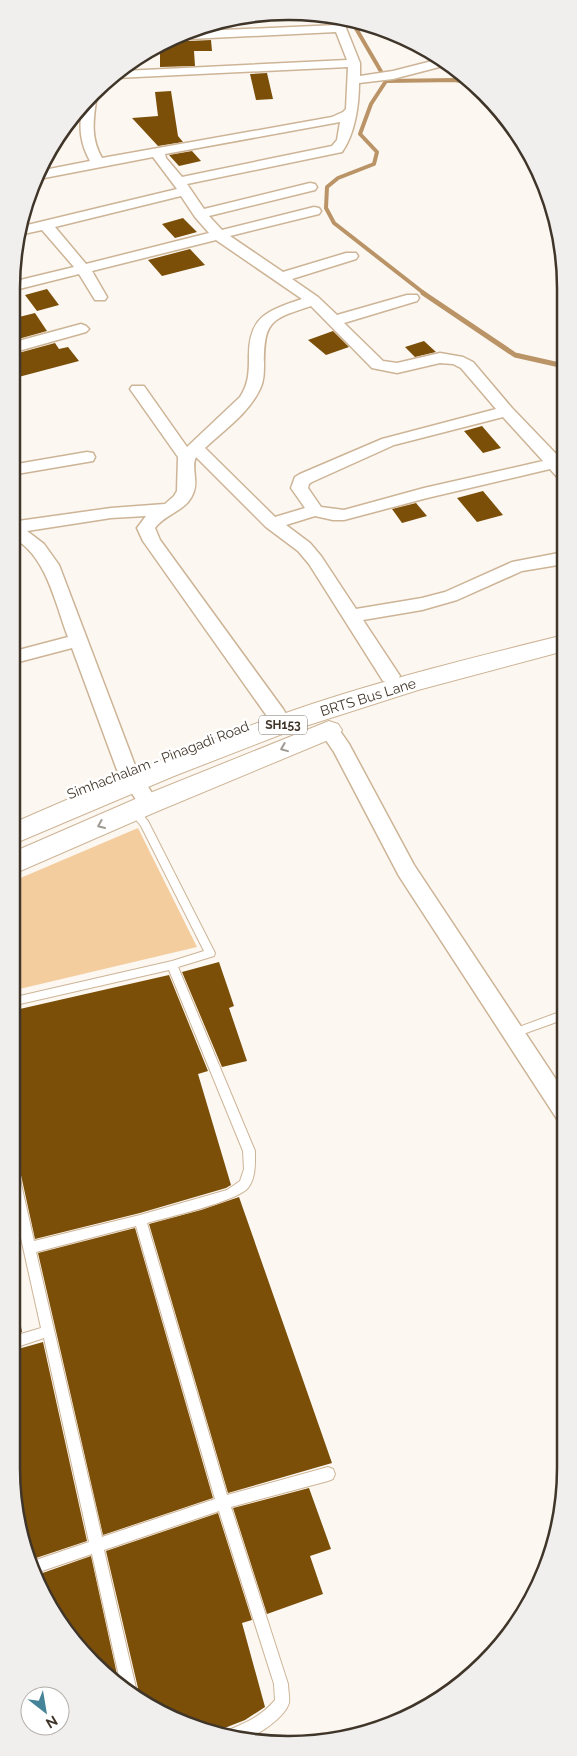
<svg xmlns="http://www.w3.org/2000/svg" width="577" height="1756" font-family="Raleway,sans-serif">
  <rect width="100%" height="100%" fill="#fcf7f1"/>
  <path fill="#f4cd9f" d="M138 828 197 947 11 991V882Z"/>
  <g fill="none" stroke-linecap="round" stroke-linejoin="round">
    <path stroke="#ba9466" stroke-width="4" d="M358 20 354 25 386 80
      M386 81 371 104 360 134 377 152 374 164 338 178 327 187 326 208 334 223 425 294
      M386 81 455 80 469 83"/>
    <path stroke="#ba9466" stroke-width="5" d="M423 293 515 355 564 366"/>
  </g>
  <path fill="#7b4f08" d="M182 37 189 41 211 40 212 51H194L195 66 160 67V52H150L149 49Z
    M267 73 273 99 256 100 250 74Z
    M171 91 178 136 183 142 158 146 132 118 158 116 155 92Z
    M192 151 201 161 179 166 169 155Z
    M183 218 197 232 175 238 162 224Z
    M190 249 205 265 162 276 148 260Z
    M47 289 59 305 37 311 25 295Z
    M35 313 47 331 11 341V319Z
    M333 331 349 347 326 355 308 340Z
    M424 341 436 352 415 357 405 347Z
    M55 343 59 349 68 347 79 361 11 379V355Z
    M482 426 501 448 483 453 464 431Z
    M483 491 503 515 477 522 457 498Z
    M416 503 427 516 402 523 392 509Z
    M219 962 234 1006 229 1008 247 1061 222 1067 182 972Z
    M169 975 208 1071 198 1074 231 1185 226 1188 140 1213 35 1239 19 1166 14 1160 11 1148V1011Z
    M239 1197 332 1463 228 1493 149 1224 201 1210Z
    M135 1228 213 1498 103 1535 38 1253Z
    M19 1316 22 1332 11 1335V1317Z
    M43 1342 87 1541 30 1560 19 1508 23 1507 11 1457V1351Z
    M309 1488 331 1549 310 1556 323 1594 267 1614 233 1508Z
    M218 1513 252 1620 242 1623 265 1707 245 1720 217 1731 166 1716 136 1693 138 1688 106 1551Z
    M91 1556 118 1679 80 1651 34 1576Z"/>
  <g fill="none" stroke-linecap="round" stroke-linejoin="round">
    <g stroke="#cdb496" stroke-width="2">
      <path id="lane" d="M134 807 137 808 148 821 215 953 214 956 178 967 255 1151C255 1163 256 1178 248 1188 235 1202 168 1217 147 1223L227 1495 328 1467 333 1469 335 1474 333 1479 328 1481 231 1507 288 1684C288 1690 290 1698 289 1703 285 1717 257 1737 243 1739 238 1740 230 1736 225 1734L226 1731C245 1723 261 1717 275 1700L274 1684 219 1511 104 1550 136 1688 134 1692 120 1681 92 1554 33 1574 30 1562 89 1542 44 1338 11 1349V1337L41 1328 11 1193V1161L15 1162 17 1166 34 1241 140 1215 227 1190 240 1181 244 1169 243 1151 169 970 11 1006V998L172 961 204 951 141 826 129 811ZM136 1226 215 1499 102 1537 36 1252Z
        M565 1010V1019L512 1038 508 1037 507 1034 508 1031Z"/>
    </g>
    <g stroke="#cdb496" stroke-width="3">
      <path id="street" d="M341 19 353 20 346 28 360 63V76L393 71 440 59 447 65 393 79 359 83C359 105 355 134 342 152L187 184 204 209 310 183 315 184 317 187 315 190 209 216 222 230 314 207 319 208 321 211 319 214 230 236 283 272 346 253H356L358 256 356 259 292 279 318 297 337 315 407 295H417L419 298 417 301 344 323 383 361 397 363 440 353 463 357 473 362 512 408 561 459 564 464V479L558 478 550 469 427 498 344 520H333L315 516 286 525 310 543 321 556 356 609 422 598 445 592 512 562 564 552V564L522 571 457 600 422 610 363 620 400 676 397 681 390 683 383 681 309 564 298 551 266 527 196 457C191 467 198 480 194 491 188 511 166 513 155 528L160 540 283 709 286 714 283 719 276 721 269 719 143 541 137 528 146 516 111 518 27 531 44 544 59 565 136 768 159 804 156 809 149 812 142 809 117 770 72 648 11 664V652L68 637C55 603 46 553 11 537V522L111 508 165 504 174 496 177 491 178 457 130 389 132 386H144L187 447 240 397C248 385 249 374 249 359 248 317 266 311 302 299L216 240 92 271 107 297 105 300H95L79 274 11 291 12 282 74 267 42 230 19 235V227L177 189 153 157 39 179 44 170 90 161C80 143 79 128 82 108L93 98 96 101C93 122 91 139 102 158L332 117 343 112 346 109 348 67 116 78 124 71 347 60 336 32 189 39 184 37 202 31 337 25ZM340 122 337 140 332 146 182 177 166 158 165 154ZM181 196 195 217 209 233 86 264 55 227ZM311 306 372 368 397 373 440 363 453 364 461 368 496 409 382 439 300 474 295 477 291 488 305 508 275 517 205 448C224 430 249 413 260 389 264 381 264 372 264 363 264 320 272 319 311 306ZM503 417 543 461 424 488 344 510 321 507 308 488 309 484 312 482 394 445Z
        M81 324 86 326 89 329 86 332 11 353V343Z
        M87 452 93 453 95 457 93 461 11 475V465Z
        M329 723 336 725 349 744 414 865 565 1093V1122L557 1119 399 876 334 752 319 730 322 725Z"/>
    </g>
    <g stroke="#cdb496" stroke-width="2">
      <path id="primary" d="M564 635V651L418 690 290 731 174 776 11 845V824C109 781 208 739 309 705 393 677 479 656 564 635Z
        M329 721 338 724 342 730 338 736 158 811 11 875V853L140 797Z"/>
    </g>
    <use href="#lane" fill="#fff" fill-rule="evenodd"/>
    <use href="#street" fill="#fff" fill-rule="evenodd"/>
    <use href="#primary" fill="#fff" fill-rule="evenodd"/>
  </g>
  <defs><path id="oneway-chevron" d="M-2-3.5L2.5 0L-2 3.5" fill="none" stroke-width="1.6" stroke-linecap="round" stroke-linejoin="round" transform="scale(1.25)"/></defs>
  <g stroke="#a09a94">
    <use href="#oneway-chevron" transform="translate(284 748) rotate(158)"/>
    <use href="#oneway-chevron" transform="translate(101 825) rotate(157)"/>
  </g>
  <g text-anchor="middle" stroke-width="5" stroke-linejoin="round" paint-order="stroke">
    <rect fill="#fff" stroke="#797269" stroke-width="1" x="259" y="715.5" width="48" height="19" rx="4"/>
    <g font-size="12" font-weight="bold" fill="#403529">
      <text x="283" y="729">SH153</text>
    </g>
    <g font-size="14" fill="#403529" stroke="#fff">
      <text transform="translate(368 697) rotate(-17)" y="5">BRTS Bus Lane</text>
      <text transform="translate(158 760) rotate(-21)" y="5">Simhachalam - Pinagadi Road</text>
    </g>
  </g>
  <path d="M0 0H577V1756H0ZM288 20H289A268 268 0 0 1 557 288V1468A268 268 0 0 1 289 1736H288A268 268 0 0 1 20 1468V288A268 268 0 0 1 288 20Z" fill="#f0efee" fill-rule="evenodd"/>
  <path fill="none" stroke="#403529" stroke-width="2.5" d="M288 20H289A268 268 0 0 1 557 288V1468A268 268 0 0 1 289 1736H288A268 268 0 0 1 20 1468V288A268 268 0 0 1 288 20Z"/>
  <g transform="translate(45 1711) rotate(149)"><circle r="24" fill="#ffffff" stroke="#b3aea9"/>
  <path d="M0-4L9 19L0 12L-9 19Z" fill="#458498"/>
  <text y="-8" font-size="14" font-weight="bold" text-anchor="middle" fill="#403529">N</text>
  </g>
</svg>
